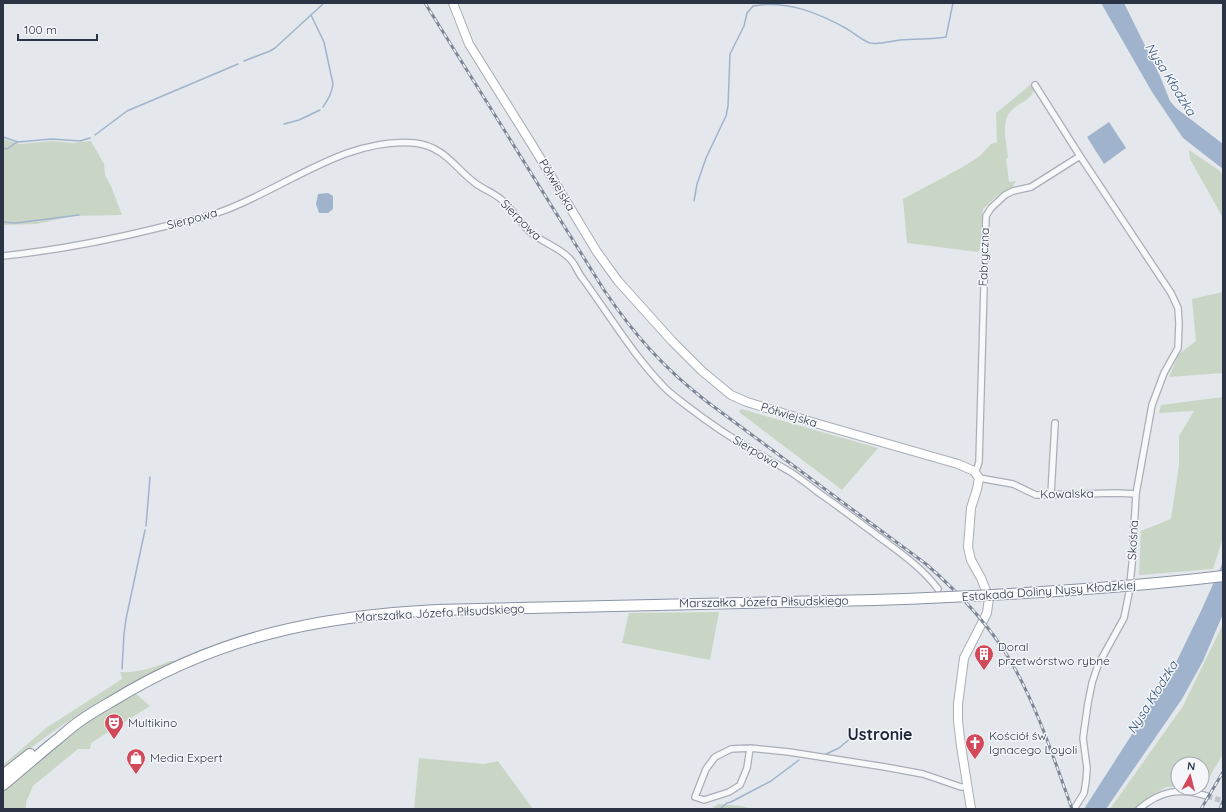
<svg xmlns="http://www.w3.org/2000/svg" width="1226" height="812" font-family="Quicksand,sans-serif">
  <rect width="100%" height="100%" fill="#e4e7ec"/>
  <path fill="#c9d6c5" d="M1030 85 1035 87C1032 104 1011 102 1006 120 1003 133 1007 145 1008 158H1006L1009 182 1016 181 1011 189 998 195 983 209 980 250 978 252 907 243 903 199 961 168 980 156 991 144 997 142 996 113Z
    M3 139 20 144 53 141 73 143 91 141 104 164 105 175 111 186 122 215 71 216 37 224 3 225Z
    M1189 150 1220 171 1223 176V218L1190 159Z
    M1223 292V373L1169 377 1179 354 1196 341 1192 299Z
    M1223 397V538L1213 569 1139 575 1141 531 1171 519 1179 465V436L1194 411 1159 413 1161 405Z
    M741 409 878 448 842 490 739 412Z
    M719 612 710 660 622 643 629 613Z
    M1223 624V754L1203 788H1200H1202V764H1178V787H1166L1142 802 1137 809H1110L1183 706Z
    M170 661H177C138 679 100 700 64 724 43 738 23 754 3 770V765L46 728 122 679V678L120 672C138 673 153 668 170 661Z
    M134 692 150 706 91 743 90 749H78L33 786 26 802V809H3V790L94 717Z
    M419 758 484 764 498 761 533 809H414Z
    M718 804 742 806 753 809H711Z"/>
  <path fill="#9fb4cc" d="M1101 3H1124L1160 76 1170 101 1176 108 1223 144V169L1183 138 1152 92Z
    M1109 122 1126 148 1104 164 1087 137Z
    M328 193 333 196V209L328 213H319L316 204 318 194Z
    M1223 562V614L1203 661 1182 699 1106 809H1084L1170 675 1201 611Z"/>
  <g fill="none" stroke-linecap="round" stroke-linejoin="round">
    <path stroke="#9fb4cc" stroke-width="1.5" d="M311 15 324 42 333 84C332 93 328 99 323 107
      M244 61 270 51 275 48 324 3
      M284 124 299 120 320 110
      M95 135 127 111 238 64
      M3 137 18 142 52 139 80 141 90 138
      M3 148 7 149 17 142
      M694 201 697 184 706 158 726 116 728 106 730 54 744 26 747 13 753 6C788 0 819 13 849 30 855 34 863 41 870 43 879 45 891 41 900 40 916 38 931 40 946 37L953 3
      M3 222 16 223 79 215
      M146 526 150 477
      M122 669 124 634 126 619 145 530
      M824 755 839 748 852 737
      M720 809 727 803 731 802 771 781 799 760"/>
    <path stroke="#bfc3cb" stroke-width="5.5" stroke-dasharray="5.5 3" stroke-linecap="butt" d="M1207 796 1223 801"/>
    <g stroke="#a9aeb7" stroke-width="8">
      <path id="street" d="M3 256C60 250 115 239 170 225 187 221 204 218 220 212 281 191 346 136 415 143 445 147 454 167 475 183 484 190 495 193 503 201 513 210 520 222 529 231 542 243 560 247 571 260 576 266 578 273 583 279 610 316 633 355 665 388 671 394 679 400 687 406 709 423 733 439 757 453 769 460 781 466 792 473 801 479 810 486 819 493 838 506 856 520 874 533 896 550 921 566 938 589
        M974 471 977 468 979 462 986 216 991 208 1005 195 1013 191 1031 187 1080 156 1035 85
        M979 478 1013 484 1036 495 1117 493 1136 494
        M1051 494 1055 423
        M750 748 747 768 740 785 729 792 704 800 695 797 706 769 715 757 731 749 750 748 789 752 885 767 923 774 961 787H967
        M1074 809 1084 793 1086 781 1087 768 1083 738 1088 703 1092 683 1098 665 1124 618 1129 593 1132 564 1136 494 1152 405 1164 373 1178 348 1179 323 1178 308 1171 293 1080 156
        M1139 809C1160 791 1180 787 1207 796"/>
    </g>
    <g stroke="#a9aeb7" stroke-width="10">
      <path id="secondary" d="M453 3 469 44 531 143 597 252 618 281 672 341 702 371 731 395 747 402 815 423 958 464 974 471 979 478 977 489 971 508 968 547 971 560 981 578 989 598 987 613 964 658 958 704V721L961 746 971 809"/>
    </g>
    <g stroke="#8b94a3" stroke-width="12">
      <path id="highway" d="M3 775 30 754
        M3 785C20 771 37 756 54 742 63 735 71 727 80 721 91 713 102 707 114 700 217 637 318 616 437 610L874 600"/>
    </g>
    <use href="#street" stroke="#f7f8fa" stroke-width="5.5"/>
    <use href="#secondary" stroke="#fff" stroke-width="8"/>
    <use href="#highway" stroke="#fff" stroke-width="10"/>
    <g stroke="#7d8696" stroke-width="3">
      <path id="rail" d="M425 3 604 290C635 336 663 367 706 401L926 564C958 592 988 623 1010 660 1037 706 1054 759 1072 809
        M1201 809 1223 772
        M1220 809 1223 801"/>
    </g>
    <use href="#rail" stroke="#f4f6f9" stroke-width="1.5" stroke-dasharray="4.5" stroke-linecap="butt"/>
    <g stroke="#8b94a3" stroke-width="12" stroke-linecap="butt">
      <path id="highway-bridge" d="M874 600C990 596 1107 590 1223 576"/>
    </g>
    <use href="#highway-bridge" stroke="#fff" stroke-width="10"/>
  </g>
  <defs>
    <g id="building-pin" transform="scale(1)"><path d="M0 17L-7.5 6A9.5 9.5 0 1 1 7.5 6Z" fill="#d1495b" stroke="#f4f6f9"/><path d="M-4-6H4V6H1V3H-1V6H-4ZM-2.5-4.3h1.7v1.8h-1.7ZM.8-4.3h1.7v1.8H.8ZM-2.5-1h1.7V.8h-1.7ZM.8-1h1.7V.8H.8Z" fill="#fff"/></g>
    <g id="theatre-pin" transform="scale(1)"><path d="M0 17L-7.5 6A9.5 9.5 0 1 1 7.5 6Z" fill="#d1495b" stroke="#f4f6f9"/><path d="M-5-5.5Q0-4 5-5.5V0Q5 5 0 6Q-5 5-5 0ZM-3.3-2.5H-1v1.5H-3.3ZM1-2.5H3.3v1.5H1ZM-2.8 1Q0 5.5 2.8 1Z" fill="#fff"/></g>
    <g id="church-pin" transform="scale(1)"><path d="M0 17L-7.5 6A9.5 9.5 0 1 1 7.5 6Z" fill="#d1495b" stroke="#f4f6f9"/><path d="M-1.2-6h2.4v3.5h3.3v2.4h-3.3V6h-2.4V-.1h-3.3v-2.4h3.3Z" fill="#fff"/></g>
    <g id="shop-pin" transform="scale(1)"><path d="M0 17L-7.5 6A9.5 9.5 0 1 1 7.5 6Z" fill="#d1495b" stroke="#f4f6f9"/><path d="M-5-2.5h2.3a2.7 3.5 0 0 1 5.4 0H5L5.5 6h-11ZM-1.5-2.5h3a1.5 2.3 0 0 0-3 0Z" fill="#fff"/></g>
  </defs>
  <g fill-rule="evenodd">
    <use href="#building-pin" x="984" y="654"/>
    <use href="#theatre-pin" x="114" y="723"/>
    <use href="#church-pin" x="975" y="743"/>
    <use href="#shop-pin" x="136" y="758"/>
  </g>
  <g text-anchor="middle" stroke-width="3" stroke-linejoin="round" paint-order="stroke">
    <g font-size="12" fill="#2b3445" stroke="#f4f6f9">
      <text transform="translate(557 185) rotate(59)" y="4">Półwiejska</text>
      <text transform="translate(192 219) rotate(-15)" y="4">Sierpowa</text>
      <text transform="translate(521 220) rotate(45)" y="4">Sierpowa</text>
      <text transform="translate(984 257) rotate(-88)" y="4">Fabryczna</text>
      <text transform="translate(789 415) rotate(17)" y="4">Półwiejska</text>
      <text transform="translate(756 452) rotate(31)" y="4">Sierpowa</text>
      <text transform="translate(1067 494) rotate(-1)" y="4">Kowalska</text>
      <text transform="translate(1133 540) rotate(-87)" y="4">Skośna</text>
      <text transform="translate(1049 591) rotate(-4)" y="4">Estakada Doliny Nysy Kłodzkiej</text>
      <text transform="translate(764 602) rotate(-1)" y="4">Marszałka Józefa Piłsudskiego</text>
      <text transform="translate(440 613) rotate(-3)" y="4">Marszałka Józefa Piłsudskiego</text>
    </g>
    <g font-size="12" fill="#2b3445" stroke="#f4f6f9" text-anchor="start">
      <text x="998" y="651">Doral<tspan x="998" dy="14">przetwórstwo rybne</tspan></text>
      <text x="128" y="727">Multikino</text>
      <text x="989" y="740">Kościół św<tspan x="989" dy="14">Ignacego Loyoli</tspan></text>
      <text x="150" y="762">Media Expert</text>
    </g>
    <g font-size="13" font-style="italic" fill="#34527a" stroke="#f4f6f9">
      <text transform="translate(1171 79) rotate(58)" y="5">Nysa Kłodzka</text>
      <text transform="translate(1152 697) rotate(-58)" y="5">Nysa Kłodzka</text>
    </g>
    <g font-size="16" font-weight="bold" fill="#1d2536" stroke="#f4f6f9">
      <text x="880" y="740">Ustronie</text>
    </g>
  </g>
  <rect width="1226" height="812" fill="none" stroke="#2b3445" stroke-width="8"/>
  <g transform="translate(1190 776) rotate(7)"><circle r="19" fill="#f4f6f9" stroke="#a4a8b1"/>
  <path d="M0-3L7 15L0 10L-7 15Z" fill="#d1495b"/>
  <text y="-6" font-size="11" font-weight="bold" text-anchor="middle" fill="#2b3445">N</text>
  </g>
  <path d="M18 34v6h79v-6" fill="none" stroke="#2b3445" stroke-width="2"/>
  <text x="24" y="34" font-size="12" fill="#2b3445" stroke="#f4f6f9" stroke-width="3" paint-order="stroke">100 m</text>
</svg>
